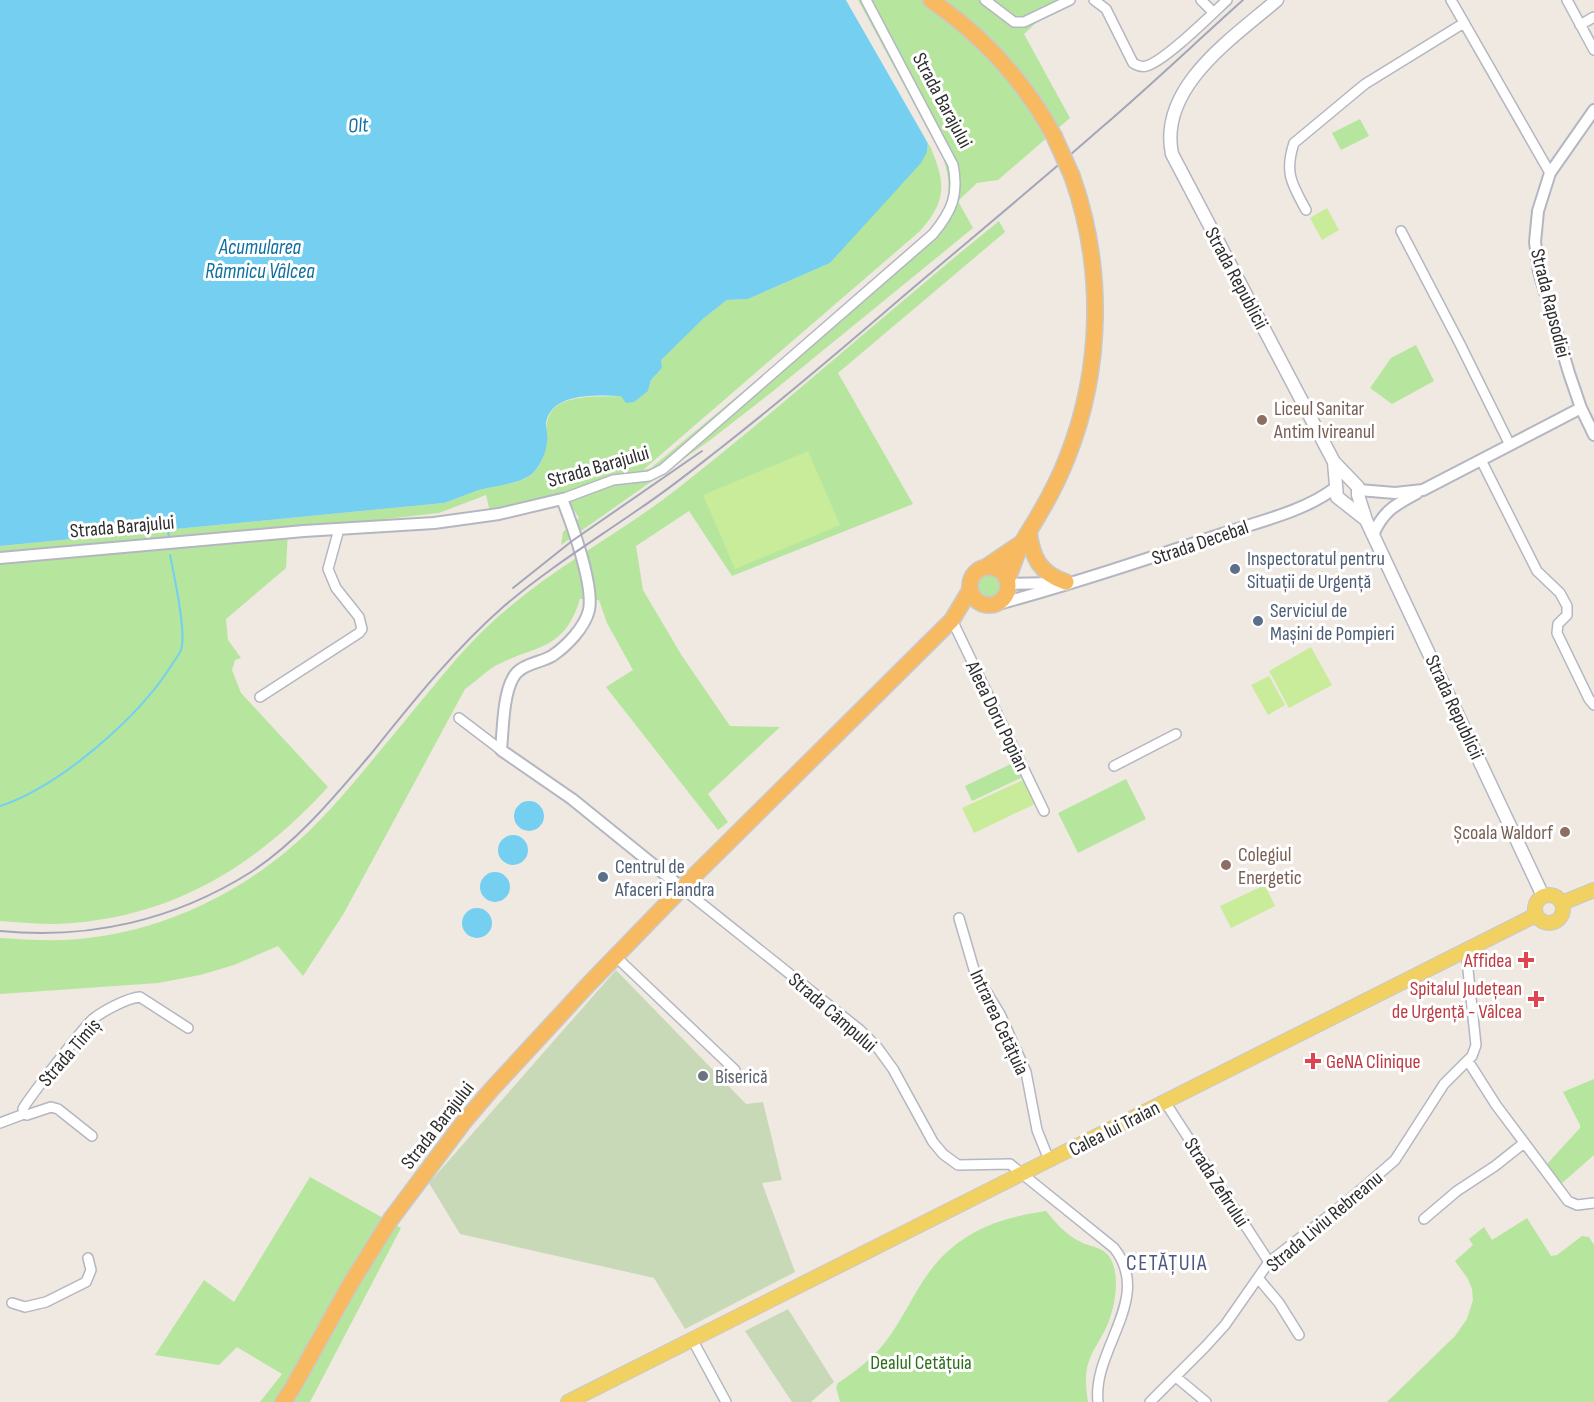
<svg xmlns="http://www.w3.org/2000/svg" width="1594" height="1402" font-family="'Sofia Sans Condensed',sans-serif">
  <rect width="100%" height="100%" fill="#efe9e1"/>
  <path fill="#b6e59e" d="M858 0H1061L1024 34 1070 118 998 180 977 183 958 201 973 228 772 392 709 441 561 545 563 532 579 518 564 495 490 512 486 495 439 513 288 530 286 568 226 619 228 640 241 658 235 660 232 670 241 693 328 787C253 869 168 920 55 924 37 924 18 922 0 921V546L444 503C456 499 467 494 479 490 495 485 518 485 531 475 561 451 528 411 570 400 587 395 604 397 621 396 630 396 639 393 648 391L651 380 662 368 660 360 704 318 727 300 748 299 830 263 927 152 928 141C944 179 950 198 920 231L643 470 651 468 794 349 921 239C947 214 955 192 943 158Z
    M1360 119 1369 136 1341 150 1332 133Z
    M999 221 1005 232 838 373 913 504 732 576 689 511 636 546 643 590 682 656 730 726 780 727 708 794 728 822 718 830 606 687 633 670 607 623 599 600 580 599C564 652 536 644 495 666 485 672 475 682 465 689L344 913 303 976 278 946 234 965 200 975 158 983 0 994V938C32 940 64 942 95 937 178 926 259 883 317 823 348 792 375 756 404 722 436 684 467 642 506 610 559 564 622 532 677 489 787 403 890 309 999 221Z
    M1416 345 1434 381 1392 404 1370 388 1391 358Z
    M976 586a13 13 0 1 1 26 0a13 13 0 1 1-26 0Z
    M1015 762 1023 777 972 801 965 786Z
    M1126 779 1146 819 1078 853 1058 813Z
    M1594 1079V1155L1561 1184 1547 1164 1580 1128V1125L1563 1092Z
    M310 1177 401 1228 310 1402H260L282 1374 237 1347 219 1365 155 1355 204 1280 234 1302Z
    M1046 1211C1056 1223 1066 1235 1081 1242 1088 1246 1100 1247 1106 1253 1123 1269 1115 1309 1106 1328 1101 1339 1093 1349 1089 1361 1084 1374 1086 1388 1088 1402H840L836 1387 838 1383C856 1371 873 1358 886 1341 906 1315 917 1284 939 1260 969 1228 1005 1217 1046 1211Z
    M1527 1218 1551 1256 1557 1255 1582 1236 1589 1237 1594 1245V1402H1387L1455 1336 1467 1319 1473 1300 1472 1289 1468 1279 1455 1261 1473 1245 1469 1239 1484 1227 1492 1240Z"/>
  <path fill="#c8d9b8" d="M616 970 746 1104 763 1102 782 1180 762 1183 795 1272 685 1329 654 1278 460 1234 429 1183Z
    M788 1309 834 1382 811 1402H792L745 1331Z"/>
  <path fill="#c9ec9a" d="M1327 208 1339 230 1322 240 1310 218Z
    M808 451 840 525 735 569 703 495Z
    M1311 647 1332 685 1289 708 1269 671Z
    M1269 676 1285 705 1268 715 1251 685Z
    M1025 779 1037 803 974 833 962 808Z
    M1265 885 1275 906 1231 928 1220 906Z"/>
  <path fill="#75cff0" d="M0 0H846L928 141 927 152 921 163 830 263 748 299 727 300 704 318 661 360 662 368 651 380 648 391 634 402 626 403 621 396C598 395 551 392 546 423 546 429 548 436 547 442 546 453 540 467 532 474 518 485 495 485 479 490 467 494 456 499 444 503L0 546Z
    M514 816a15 15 0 1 1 30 0a15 15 0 1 1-30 0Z
    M498 850a15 15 0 1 1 30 0a15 15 0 1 1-30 0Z
    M480 887a15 15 0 1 1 30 0a15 15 0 1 1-30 0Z
    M462 923a15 15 0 1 1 30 0a15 15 0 1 1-30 0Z"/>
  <path fill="#efe9e1" d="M846 0 851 2 931 139 930 147Z"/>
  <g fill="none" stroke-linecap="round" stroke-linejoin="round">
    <path stroke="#75cff0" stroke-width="2" d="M168 530 169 540
      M0 806C59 787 138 718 171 666 174 661 179 655 181 650 187 633 174 575 170 555"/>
    <g stroke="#b4b7c1" stroke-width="12">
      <path id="minor" d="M985 0 1014 22H1024L1070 0
        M1094 0 1106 9 1133 63C1137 65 1141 68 1146 66 1164 62 1211 15 1227 0
        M1201 0 1213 12
        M1451 0 1550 173
        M1567 0 1594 50
        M1580 25 1594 17
        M1306 210C1292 184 1284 173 1294 143L1365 84 1464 23
        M1401 231 1459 342 1510 445
        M1481 460 1537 571 1560 593 1567 606V615L1558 624 1557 633 1589 699 1594 705
        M562 499 613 480 649 476 663 469 933 234C952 211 959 195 953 165L866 0
        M952 620 1044 811
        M260 697 359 633 362 629 359 617 336 588 328 569 339 529
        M459 718 501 750
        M1114 766 1176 734
        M682 888 860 1030 877 1047 893 1069 933 1142 943 1154 958 1165 1010 1164 1114 1248C1154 1298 1092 1349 1098 1402
        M959 918 975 973 1000 1014 1026 1072 1037 1130 1049 1160
        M615 956 735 1070
        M1468 1061 1496 1105 1568 1201 1577 1205 1594 1203
        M1165 1102 1269 1262
        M24 1114 27 1115 51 1107 58 1109 92 1136
        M0 1123 24 1114C24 1112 23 1110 23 1109 25 1103 86 1024 93 1019 103 1011 127 998 140 997L188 1028
        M1424 1219 1457 1191 1495 1166 1524 1143
        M1258 1278 1279 1303 1299 1335
        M12 1303 25 1307 46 1302 86 1282 91 1270 88 1258
        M692 1339 726 1402
        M1176 1377 1206 1402
        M1150 1402 1205 1347 1225 1325 1269 1262 1349 1200 1395 1160 1444 1084 1472 1056 1476 1045 1466 951"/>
    </g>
    <g stroke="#b4b7c1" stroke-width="14">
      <path id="tertiary" d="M1594 110 1550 173 1538 211 1535 242 1539 272 1569 373 1581 408 1594 435
        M1359 490 1395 493 1423 490 1581 408
        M1373 535C1383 511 1395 505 1417 493
        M0 558 304 531 434 523 499 514 562 499C572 524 594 585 589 610 585 627 567 646 552 656 540 663 520 664 513 678 503 695 503 730 501 750L572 799 682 888
        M1008 584 1055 583
        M995 605C1072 584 1147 559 1222 534 1260 521 1303 512 1335 488"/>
    </g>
    <g stroke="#b4b7c1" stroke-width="15">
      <path id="secondary" d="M1277 0C1233 38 1158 87 1172 154L1334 462 1358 487V495L1366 520 1543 896
        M1334 462 1337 497 1365 519"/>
    </g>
    <g stroke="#c9c9c9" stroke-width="16">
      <path id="primary" d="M1535 909a14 14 0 1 1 28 0a14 14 0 1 1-28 0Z
        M1562 903 1594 890
        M568 1402 1536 915"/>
    </g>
    <g stroke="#c9c9c9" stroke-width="18">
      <path id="trunk" d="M931 0C983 36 1024 80 1054 136
        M1029 532C1032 557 1040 574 1066 582
        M970 586a19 19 0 1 1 38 0a19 19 0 1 1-38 0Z
        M986 567 1023 542
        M1007 581C1012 568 1016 555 1022 543 1028 532 1035 522 1041 511 1051 494 1060 476 1067 458 1103 368 1104 266 1072 176
        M283 1402 292 1389 351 1283 391 1219 463 1123 491 1090 587 986 682 888 952 620 970 590"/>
    </g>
    <use href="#minor" stroke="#fff" stroke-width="9"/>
    <use href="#tertiary" stroke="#fff" stroke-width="10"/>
    <use href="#secondary" stroke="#fff" stroke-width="12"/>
    <use href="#primary" stroke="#f2d163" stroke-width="14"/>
    <use href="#trunk" stroke="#f8ba60" stroke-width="15"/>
    <path stroke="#a3a6b8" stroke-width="2" d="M513 588 572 541 702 451
      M0 931C89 940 175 920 251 872 298 841 334 797 370 755 412 703 453 651 503 607 546 570 593 541 639 509 668 490 695 468 722 447 783 399 842 349 900 299 967 242 1035 186 1101 128 1149 87 1195 43 1243 0"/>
    <g stroke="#c9c9c9" stroke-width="18" stroke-linecap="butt">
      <path id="trunk-bridge" d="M1054 136 1072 176"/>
    </g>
    <use href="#trunk-bridge" stroke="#f8ba60" stroke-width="15"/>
  </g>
  <g fill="#8d6e63" stroke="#fff" stroke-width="2">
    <circle cx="1262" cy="420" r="6"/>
    <circle cx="1565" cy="832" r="6"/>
    <circle cx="1226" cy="865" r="6"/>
  </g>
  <g fill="#5c6f8a" stroke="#fff" stroke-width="2">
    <circle cx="1235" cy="569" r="6"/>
    <circle cx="1258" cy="621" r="6"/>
    <circle cx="603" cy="877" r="6"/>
  </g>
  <g fill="#e0444e" stroke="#fff" stroke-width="2">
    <path d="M1523 951h6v6h6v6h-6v6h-6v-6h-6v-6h6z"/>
    <path d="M1533 990h6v6h6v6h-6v6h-6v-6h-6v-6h6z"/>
    <path d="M1310 1052h6v6h6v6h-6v6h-6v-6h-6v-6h6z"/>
  </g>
  <circle fill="#6b7280" stroke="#fff" stroke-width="2" cx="703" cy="1076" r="6"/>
  <g text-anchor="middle" stroke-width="6" stroke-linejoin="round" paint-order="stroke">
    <g font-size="20" fill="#2e2e2e" stroke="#fff">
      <text transform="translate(943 100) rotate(62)" y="7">Strada Barajului</text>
      <text transform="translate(1237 278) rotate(62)" y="7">Strada Republicii</text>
      <text transform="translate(1551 303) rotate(76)" y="7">Strada Rapsodiei</text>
      <text transform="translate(598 466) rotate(-16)" y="7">Strada Barajului</text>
      <text transform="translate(122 526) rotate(-5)" y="7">Strada Barajului</text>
      <text transform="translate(1200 542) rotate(-19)" y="7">Strada Decebal</text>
      <text transform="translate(1455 707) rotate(65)" y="7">Strada Republicii</text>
      <text transform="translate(998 716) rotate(64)" y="7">Aleea Doru Popian</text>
      <text transform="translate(833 1012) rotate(41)" y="7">Strada Câmpului</text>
      <text transform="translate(1000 1022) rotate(65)" y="7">Intrarea Cetățuia</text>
      <text transform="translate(69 1052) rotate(-49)" y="7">Strada Timiș</text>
      <text transform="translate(437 1125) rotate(-52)" y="7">Strada Barajului</text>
      <text transform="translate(1114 1128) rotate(-27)" y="7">Calea lui Traian</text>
      <text transform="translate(1217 1182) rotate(57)" y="7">Strada Zefirului</text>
      <text transform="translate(1324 1221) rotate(-40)" y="7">Strada Liviu Rebreanu</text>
    </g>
    <g font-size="20" fill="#785e54" stroke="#fff" text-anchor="start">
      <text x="1274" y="415">Liceul Sanitar<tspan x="1274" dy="23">Antim Ivireanul</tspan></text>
      <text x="1553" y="839" text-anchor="end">Școala Waldorf</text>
      <text x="1238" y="861">Colegiul<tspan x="1238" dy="23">Energetic</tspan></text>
    </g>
    <g font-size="20" fill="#4e5e75" stroke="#fff" text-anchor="start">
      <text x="1247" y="565">Inspectoratul pentru<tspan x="1247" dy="23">Situații de Urgență</tspan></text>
      <text x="1270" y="617">Serviciul de<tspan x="1270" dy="23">Mașini de Pompieri</tspan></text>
      <text x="615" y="873">Centrul de<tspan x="615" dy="23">Afaceri Flandra</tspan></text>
    </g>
    <g font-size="20" fill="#be3a42" stroke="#fff" text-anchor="end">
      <text x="1512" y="967">Affidea</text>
      <text x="1522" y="995">Spitalul Județean<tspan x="1522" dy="23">de Urgență - Vâlcea</tspan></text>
      <text x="1326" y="1068" text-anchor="start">GeNA Clinique</text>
    </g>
    <g font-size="20" fill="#5b616d" stroke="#fff" text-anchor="start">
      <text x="715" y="1083">Biserică</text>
    </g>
    <g font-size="20" fill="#2c6e1b" stroke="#fff">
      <text x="921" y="1369">Dealul Cetățuia</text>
    </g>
    <g font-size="21" font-style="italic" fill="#0d6fa3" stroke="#fff">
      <text transform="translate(358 125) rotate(-5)" y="7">Olt</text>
      <text x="260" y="254">Acumularea<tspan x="260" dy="24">Râmnicu Vâlcea</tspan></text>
    </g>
    <g font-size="22" letter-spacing="1.5" fill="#4d5680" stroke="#fff">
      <text x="1167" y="1270">CETĂȚUIA</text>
    </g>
  </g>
</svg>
